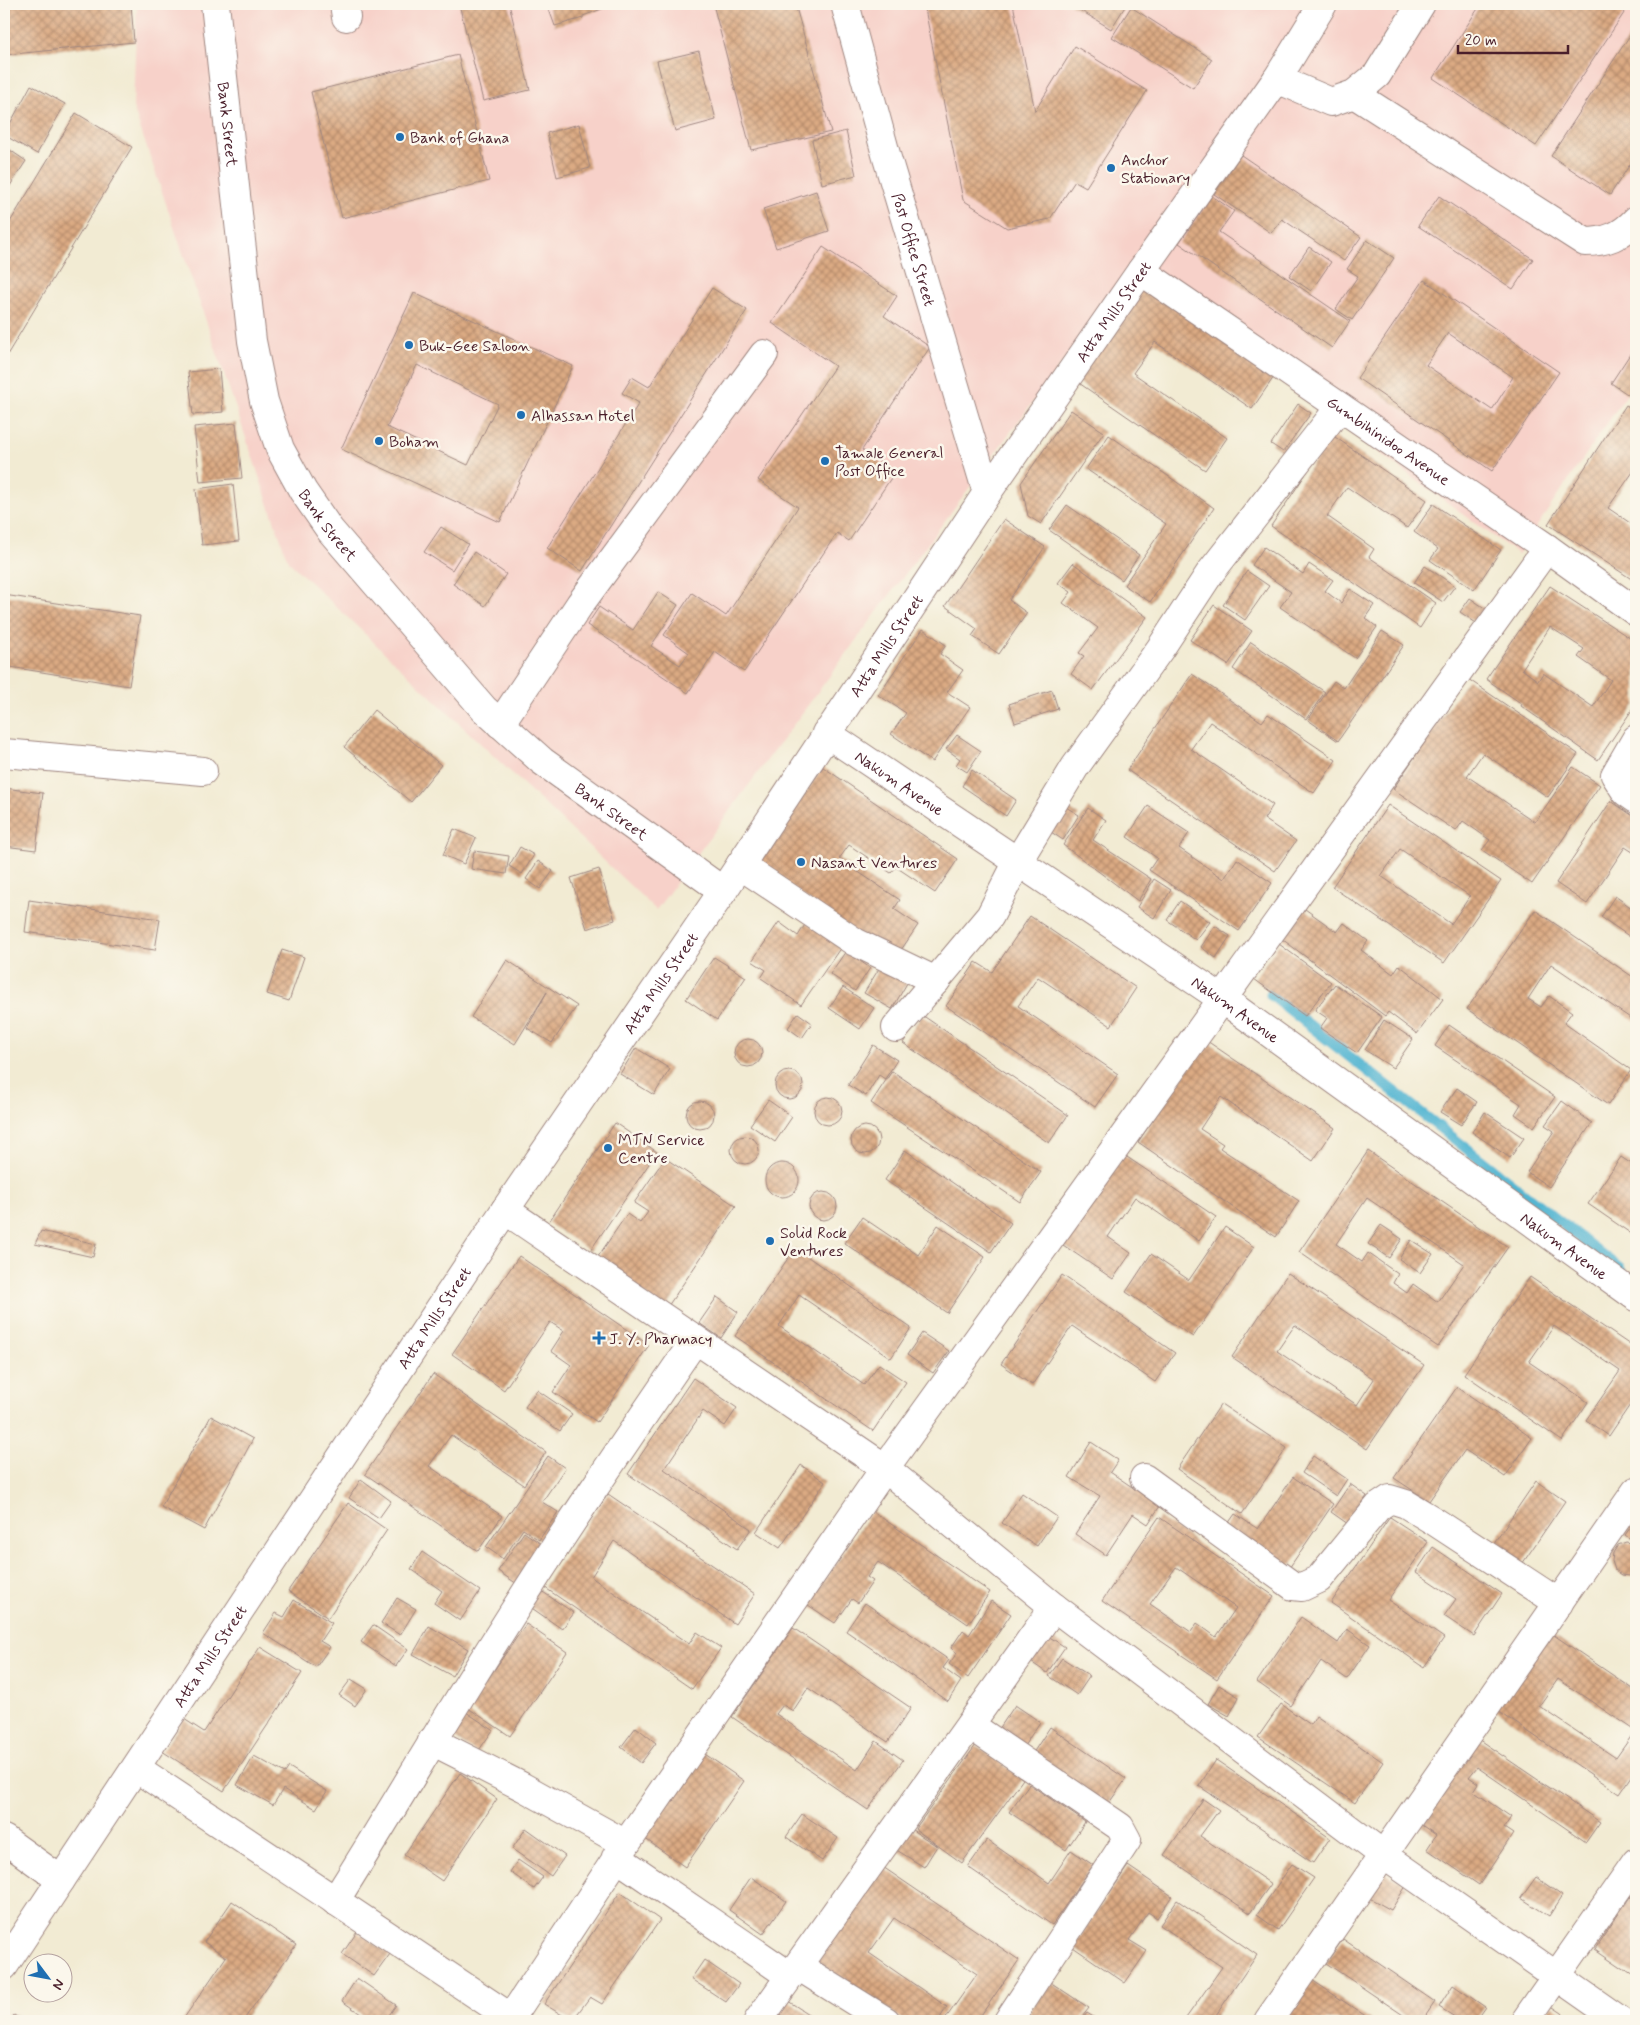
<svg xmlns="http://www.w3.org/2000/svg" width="1640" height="2025" font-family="Mynerve,sans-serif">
  <defs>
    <pattern id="building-cross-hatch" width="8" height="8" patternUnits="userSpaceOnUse" patternTransform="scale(1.25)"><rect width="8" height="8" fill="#dbaa83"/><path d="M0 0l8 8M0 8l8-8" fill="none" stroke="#b48a6b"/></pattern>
  </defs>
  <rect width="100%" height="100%" fill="#fbf7ec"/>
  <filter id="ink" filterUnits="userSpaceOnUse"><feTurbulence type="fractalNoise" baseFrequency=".02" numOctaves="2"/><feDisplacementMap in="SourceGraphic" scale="10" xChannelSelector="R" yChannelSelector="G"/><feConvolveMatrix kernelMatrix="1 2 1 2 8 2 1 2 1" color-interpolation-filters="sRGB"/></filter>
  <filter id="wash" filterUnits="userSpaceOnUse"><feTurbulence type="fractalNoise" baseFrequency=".0096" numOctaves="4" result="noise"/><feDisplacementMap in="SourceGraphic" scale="20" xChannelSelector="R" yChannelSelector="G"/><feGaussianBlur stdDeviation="1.12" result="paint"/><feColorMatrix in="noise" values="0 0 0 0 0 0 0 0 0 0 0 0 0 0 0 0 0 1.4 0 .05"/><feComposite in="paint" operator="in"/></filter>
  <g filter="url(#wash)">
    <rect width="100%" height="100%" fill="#f2ebd3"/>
    <path fill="#f7d1c9" d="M137 4H1636V381L1518 554 1130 271 656 910 288 561 133 107Z"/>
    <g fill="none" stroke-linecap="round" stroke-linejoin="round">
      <path stroke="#54b6d2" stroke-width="11" d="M1271 995 1620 1269"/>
    </g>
    <g id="blocks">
      <path fill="url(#building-cross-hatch)" fill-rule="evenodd" d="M4 4H131L134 42 4 55Z
        M459 4H509L530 90 483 101Z
        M547 4H615L583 16V18L555 26Z
        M713 4H795L831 132 751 150Z
        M924 4H1013L1035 111 1075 46 1147 91 1086 187 1075 181 1050 219 1007 228 963 200Z
        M1070 4H1124L1126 5 1111 29Z
        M1481 4H1630L1536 146 1433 78Z
        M1131 7 1212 59 1193 88 1112 37Z
        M1636 26V155L1610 195 1551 156Z
        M699 51 716 120 675 131 657 61Z
        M458 55 489 181 342 218 311 92Z
        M31 85 65 104 37 154 4 135Z
        M76 113 132 147 4 360V232Z
        M579 124 590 168 557 177 547 133Z
        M846 131 856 175 822 184 812 140Z
        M4 146 26 161 4 195Z
        M1241 155 1361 237 1344 261 1282 219 1271 233 1214 194Z
        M816 191 829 231 776 248 763 209Z
        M1212 196 1234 211 1219 232 1350 321 1332 348 1179 243Z
        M1439 196 1533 259 1513 289 1418 226Z
        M1367 240 1394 258 1352 320 1336 309 1358 276 1347 269Z
        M823 247 897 296 884 316 930 347 862 450 895 472 849 541 837 533 744 672 715 652 688 693 587 625 599 607 633 630 658 592 678 605 651 646 680 665 689 653 664 635 692 593 726 616 798 507 758 480 835 366 772 323Z
        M1309 247 1331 262 1311 291 1289 276Z
        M1424 280 1559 372 1492 471 1357 378ZM1448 333 1513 377 1492 410 1426 365Z
        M1143 282 1276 374 1252 409 1155 342 1133 373 1227 438 1205 470 1076 381Z
        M712 288 747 310 582 571 547 548 639 403 622 393 632 377 649 387Z
        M414 293 573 366 500 522 341 449ZM417 365 498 404 468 465 387 427Z
        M1636 345V400L1611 383Z
        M219 369 223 412 193 415 188 372Z
        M1298 404 1311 413 1283 452 1271 444Z
        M1626 405 1636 411V470L1635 469 1608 508 1636 527V582L1548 524Z
        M1071 410 1104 432 1041 524 1028 516 1021 483Z
        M236 423 242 478 200 482 194 427Z
        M1109 435 1214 508 1150 602 1124 585 1166 524 1086 469Z
        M1332 435 1427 500 1407 528 1347 487 1327 516 1374 549 1369 557 1436 603 1420 628 1271 526Z
        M233 484 239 541 202 545 196 489Z
        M1433 504 1501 550 1474 590 1430 560 1438 549 1414 532Z
        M1067 505 1139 555 1122 580 1049 530Z
        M1004 519 1045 547 1009 600 1027 613 999 654 972 636 977 629 945 606Z
        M441 527 468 544 452 570 424 552Z
        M1264 547 1303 574 1309 564 1333 580 1325 591 1341 603 1350 589 1374 605 1365 618 1377 627 1355 658 1280 607 1291 592 1252 565Z
        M474 552 506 574 485 606 453 584Z
        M1073 563 1147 617 1093 690 1071 674 1084 656 1079 653 1098 628 1063 603 1071 592 1058 583Z
        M1425 566 1455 586 1443 602 1414 583Z
        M1247 571 1269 586 1245 620 1223 605Z
        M1550 586 1636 642V704L1598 760 1521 706 1522 704 1486 679ZM1550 627 1584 649 1578 657 1611 680 1593 707 1543 673 1538 681 1522 669Z
        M4 595 140 616 129 686 4 666Z
        M1470 598 1489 611 1479 625 1460 612Z
        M1214 605 1252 631 1228 665 1190 640Z
        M923 629 946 645 940 654 963 670 947 692 970 707 932 762 891 734 906 713 878 695Z
        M1382 631 1404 645 1338 741 1308 720 1334 681 1344 688Z
        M1251 642 1325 692 1306 719 1233 669Z
        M1192 674 1262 722 1268 714 1336 760 1314 793 1210 722 1191 749 1273 805 1264 819 1296 841 1275 871 1127 770Z
        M1468 679 1578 754 1548 797 1483 753 1467 776 1535 822 1573 767 1600 785 1532 884 1482 850 1490 840 1463 821 1456 831 1393 789Z
        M1052 690 1058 709 1015 723 1009 704Z
        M374 710 441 765 411 802 344 747Z
        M957 735 981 751 967 772 956 765 960 759 946 749Z
        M823 767 958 859 935 893 896 867 891 873 849 845 839 859 900 900 894 909 918 925 895 959 756 864Z
        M972 770 1016 800 1006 816 962 786Z
        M4 788 43 793 36 850 4 846Z
        M1611 801 1636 818V854L1625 847 1587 904 1556 883Z
        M1061 804 1079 815 1063 840 1045 828Z
        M1388 805 1501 881 1444 963 1332 887ZM1400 849 1470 896 1451 924 1381 876Z
        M1148 806 1189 833 1179 848 1224 879 1237 859 1272 883 1239 931 1149 870 1157 858 1127 837Z
        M1088 808 1106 820 1093 840 1151 879 1138 901 1063 845Z
        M454 829 476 838 464 864 443 855Z
        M520 847 534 855 522 874 509 866Z
        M474 851 509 856 506 874 471 869Z
        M538 861 553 871 540 889 526 879Z
        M599 869 615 920 587 929 571 878Z
        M1154 879 1171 890 1154 918 1137 907Z
        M1615 896 1636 911V941L1601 917Z
        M29 900 160 919 155 950 25 932Z
        M1180 901 1210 922 1196 940 1167 920Z
        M1305 909 1337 932 1344 923 1368 941 1361 950 1393 974 1399 965 1443 999 1417 1034 1388 1012 1385 1016 1282 939Z
        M1535 910 1636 979V1022L1551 964 1528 999 1541 1007 1549 996 1572 1012 1564 1023 1631 1070 1608 1105 1467 1009Z
        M1030 916 1136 988 1111 1026 1038 977 1018 1006 1118 1074 1095 1107 946 1006 976 962 992 972Z
        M779 922 798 936 806 923 841 947 801 1005 761 978 766 970 752 961Z
        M1215 926 1230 936 1216 958 1201 947Z
        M1279 944 1331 982 1305 1016 1254 979Z
        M282 950 304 957 289 1001 267 994Z
        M846 951 870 968 855 991 830 974Z
        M714 957 746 977 717 1020 686 999Z
        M507 960 577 1006 552 1043 527 1028 547 992 515 1044 471 1017Z
        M883 962 910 978 892 1009 864 993Z
        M1335 984 1382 1017 1357 1053 1320 1028 1327 1018 1315 1010Z
        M843 987 874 1008 860 1029 829 1008Z
        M798 1013 812 1023 802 1038 788 1028Z
        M922 1015 1068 1115 1049 1143 903 1043Z
        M1384 1020 1413 1039 1393 1068 1365 1050Z
        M1449 1025 1555 1097 1534 1127 1515 1114 1521 1104 1435 1046Z
        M734 1053a14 14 0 1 1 28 0a14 14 0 1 1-28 0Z
        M1207 1041 1335 1128 1313 1161 1221 1097 1200 1129 1223 1144 1220 1148 1299 1201 1276 1237 1138 1142Z
        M873 1045 897 1060 885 1079 879 1075 866 1096 848 1085Z
        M636 1048 670 1069 654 1095 620 1074Z
        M892 1071 1041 1172 1020 1202 871 1103Z
        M775 1085a14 14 0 1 1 28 0a14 14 0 1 1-28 0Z
        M1457 1088 1477 1102 1461 1125 1440 1112Z
        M814 1111a14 14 0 1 1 28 0a14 14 0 1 1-28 0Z
        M768 1100 792 1117 775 1142 750 1125Z
        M1562 1101 1592 1123 1549 1187 1527 1172 1554 1131 1545 1125Z
        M686 1115a14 14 0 1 1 28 0a14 14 0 1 1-28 0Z
        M1485 1112 1524 1138 1510 1158 1472 1132Z
        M615 1123 657 1152 590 1251 548 1223Z
        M851 1140a14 14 0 1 1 28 0a14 14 0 1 1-28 0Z
        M731 1150a14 14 0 1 1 28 0a14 14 0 1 1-28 0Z
        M905 1150 1011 1223 991 1252 885 1180Z
        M1368 1151 1508 1247 1438 1347 1299 1252ZM1367 1198 1464 1264 1438 1302 1413 1284 1407 1293 1393 1283 1398 1274 1368 1253 1362 1262 1336 1244Z
        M1124 1155 1216 1217 1199 1241 1135 1197 1108 1237 1131 1253 1113 1279 1063 1245Z
        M1621 1157 1636 1167V1237L1588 1204Z
        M665 1158 736 1206 666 1309 595 1261 627 1214 640 1223 648 1212 634 1203Z
        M765 1180a17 17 0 1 1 34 0a17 17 0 1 1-34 0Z
        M809 1206a14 14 0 1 1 28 0a14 14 0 1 1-28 0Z
        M862 1217 918 1255 938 1225 985 1257 947 1313 844 1243Z
        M1381 1225 1402 1239 1389 1258 1368 1244Z
        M1225 1227 1254 1247 1193 1337 1126 1292 1151 1254 1189 1280Z
        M41 1231 96 1244 93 1257 35 1244Z
        M1411 1240 1433 1254 1420 1273 1399 1259Z
        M795 1248 911 1328 891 1358 799 1295 779 1326 864 1385 879 1364 906 1382 873 1431 735 1336Z
        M519 1256 649 1345 597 1422 553 1392 571 1365 551 1351 564 1331 550 1322 504 1390 452 1354Z
        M1288 1273 1424 1365 1367 1449 1232 1357ZM1295 1325 1374 1379 1357 1405 1277 1351Z
        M1062 1275 1175 1353 1155 1382 1072 1326 1032 1385 1001 1364Z
        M1530 1277 1636 1349V1396L1609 1436 1586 1420 1620 1371 1554 1326 1529 1362 1588 1402 1562 1441 1464 1374Z
        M717 1297 738 1312 721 1338 699 1323Z
        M922 1333 949 1351 933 1373 907 1355Z
        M433 1374 546 1452 524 1485 451 1435 429 1466 502 1516 478 1551 365 1474Z
        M693 1378 737 1408 725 1426 703 1411 664 1469 751 1529 737 1549 628 1474Z
        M1457 1387 1532 1438 1505 1477 1465 1450 1429 1501 1394 1478Z
        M537 1390 572 1414 560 1431 525 1407Z
        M1221 1404 1287 1448 1242 1514 1177 1469Z
        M211 1416 253 1439 204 1530 161 1507Z
        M1091 1442 1118 1460 1110 1472 1160 1506 1148 1524 1133 1514 1106 1555 1075 1534 1100 1496 1069 1477Z
        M548 1456 565 1468 542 1502 558 1512 539 1540 523 1529 503 1559 486 1547Z
        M1313 1456 1347 1479 1336 1496 1302 1473Z
        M801 1465 825 1482 780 1548 756 1532Z
        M1293 1477 1333 1504 1285 1574 1223 1531 1235 1514 1258 1529Z
        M361 1479 391 1501 379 1518 349 1498Z
        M1536 1481 1565 1501 1518 1570 1489 1550Z
        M1350 1484 1367 1496 1348 1524 1331 1512Z
        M1022 1493 1057 1517 1037 1546 1002 1523Z
        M608 1494 755 1594 735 1624 614 1541 591 1577 689 1644 697 1632 721 1648 692 1689 544 1587Z
        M348 1503 387 1530 328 1618 288 1591Z
        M872 1511 990 1592 968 1624 878 1562 867 1577 873 1581 858 1603 852 1599 835 1623 808 1605Z
        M1159 1517 1274 1596 1217 1679 1102 1601ZM1176 1567 1236 1608 1216 1637 1197 1623 1191 1632 1150 1604Z
        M1390 1517 1428 1542 1388 1600 1444 1638 1424 1667 1331 1603Z
        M1636 1520V1543L1625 1535Z
        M524 1532 547 1548 520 1586 498 1571Z
        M1626 1542 1636 1544V1574L1630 1576 1622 1575 1615 1570 1612 1561 1613 1553 1618 1545Z
        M1433 1547 1502 1594 1474 1636 1444 1616 1456 1599 1416 1572Z
        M422 1552 480 1591 460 1621 434 1603 442 1591 411 1569Z
        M537 1588 574 1613 562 1629 526 1604Z
        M397 1598 416 1609 400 1635 381 1623Z
        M294 1600 332 1623 320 1641 330 1647 316 1667 263 1633 276 1613 284 1617Z
        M991 1601 1011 1614 968 1678 949 1664 957 1653 951 1648 963 1630 969 1635Z
        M865 1603 949 1660 943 1668 961 1681 948 1701 846 1631Z
        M1301 1617 1338 1643 1347 1629 1370 1645 1347 1679 1321 1661 1291 1706 1257 1682Z
        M526 1624 567 1652 510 1736 468 1708Z
        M373 1625 408 1649 396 1666 361 1642Z
        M429 1626 468 1649 452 1676 413 1654Z
        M793 1628 911 1708 888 1742 808 1688 793 1711 783 1705 776 1714 857 1770 876 1741 903 1760 868 1810 732 1717Z
        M1545 1629 1636 1691V1770L1620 1794 1492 1707ZM1558 1679 1635 1731 1616 1758 1539 1706Z
        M1048 1636 1065 1647 1047 1673 1031 1662Z
        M260 1647 302 1673 224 1791 162 1751 184 1719 204 1732Z
        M1062 1658 1090 1676 1077 1695 1049 1676Z
        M351 1679 367 1689 355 1706 339 1695Z
        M1219 1685 1239 1697 1229 1716 1208 1704Z
        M1281 1704 1311 1725 1316 1716 1383 1762 1355 1803 1258 1737Z
        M1015 1705 1040 1722 1024 1746 999 1729Z
        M466 1712 493 1730 477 1753 450 1735Z
        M636 1727 656 1743 641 1763 621 1747Z
        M1050 1727 1126 1779 1104 1810 1029 1759Z
        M1472 1735 1600 1822 1586 1842 1477 1767 1469 1777 1478 1783 1473 1791 1511 1817 1504 1828 1513 1834 1479 1885 1427 1849 1436 1835 1414 1820Z
        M976 1745 1023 1779 962 1863 915 1829Z
        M702 1752 744 1781 685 1867 644 1838Z
        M254 1756 285 1773 289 1767 327 1791 316 1809 283 1789 273 1805 237 1785Z
        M1216 1760 1330 1838 1313 1863 1199 1786Z
        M460 1773 497 1799 442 1881 404 1855Z
        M1029 1784 1085 1822 1066 1850 1009 1812Z
        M1203 1799 1219 1810 1200 1836 1271 1884 1250 1913 1164 1855Z
        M802 1814 838 1838 822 1861 786 1837Z
        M526 1828 565 1856 551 1876 512 1849Z
        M909 1828 937 1846 924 1867 895 1849Z
        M987 1840 1049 1883 1071 1850 1093 1865 1052 1925 968 1867Z
        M518 1860 543 1877 534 1889 510 1872Z
        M1292 1864 1314 1878 1278 1930 1257 1915Z
        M880 1865 1019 1960 977 2021H950L946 2018 977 1974 894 1918 869 1953 947 2007 938 2021H905L816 1960Z
        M1128 1866 1172 1896 1157 1918 1148 1912 1129 1940 1147 1951 1125 1983 1073 1947Z
        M1379 1869 1406 1886 1391 1910 1364 1895Z
        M751 1877 786 1901 763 1934 729 1910Z
        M1536 1877 1562 1896 1549 1916 1521 1898Z
        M1636 1888 1635 1951 1636 1977 1595 1949Z
        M620 1892 660 1920 602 2004 590 1997 572 2021 544 2004Z
        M1177 1900 1257 1955 1212 2021H1184L1222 1967 1160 1925Z
        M232 1901 296 1945 243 2021H182L226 1957 204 1942Z
        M357 1932 390 1954 374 1976 342 1954Z
        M1343 1939 1435 2002 1422 2021H1412L1326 1963Z
        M704 1960 739 1984 726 2002 691 1979Z
        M1300 1972 1373 2021H1266Z
        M357 1978 396 2005 385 2021H371L342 2001Z
        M1050 1982 1089 2008 1079 2021H1023Z
        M1453 1985 1485 2007 1475 2021H1461L1439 2007Z
        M788 2001 819 2021H775Z
        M1550 2005 1574 2021H1539Z
        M1087 2013 1100 2021H1081Z
        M14 2015 23 2021H9Z"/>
    </g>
  </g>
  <g filter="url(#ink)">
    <use href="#blocks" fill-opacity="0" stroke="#9e857f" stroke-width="1"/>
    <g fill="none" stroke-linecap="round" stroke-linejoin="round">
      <g stroke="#9e857f" stroke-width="30">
        <g id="minor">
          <path id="s1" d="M215 4 252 341 264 401 280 449 303 491 330 530 484 709 542 761 723 891"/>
          <path d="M344 4 346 17"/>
          <path id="s2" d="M845 4 887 158 987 493"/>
          <path d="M1277 79 1331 102 1354 94 1377 75 1421 4"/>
          <path d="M1354 94 1585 242C1606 242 1621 236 1636 220"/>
          <path id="s3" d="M1141 271 1547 548 1636 612"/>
          <path d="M500 724 580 604 764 354"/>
          <path id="s4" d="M826 733 1224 1000 1636 1297"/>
          <path d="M1636 739 1615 775 1626 792 1636 799"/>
          <path d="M4 753 203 771"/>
          <path d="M740 865 855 942 936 981"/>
          <path d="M896 1028 990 916 1018 861 1075 767 1160 649 1210 573 1340 407"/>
          <path d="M505 1210 885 1468 1054 1607 1385 1856 1621 2021"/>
          <path d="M1144 1478 1293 1586 1302 1587 1319 1579 1378 1507 1390 1499 1406 1504 1434 1521 1559 1603"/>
          <path d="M970 1725 1120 1827 1127 1840 1008 2021"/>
          <path d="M432 1741 523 1787 626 1844"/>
          <path d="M136 1768 516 2021"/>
          <path d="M4 1839 61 1880"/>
          <path d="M616 1857 790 1976"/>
          <path d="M335 1901C392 1811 445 1719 502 1630 564 1531 630 1435 695 1340"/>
          <path id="s5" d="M4 1966 505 1210 723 891 987 493 1141 271 1277 79 1323 4"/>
          <path d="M798 1966 886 2021"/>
          <path d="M509 2021 626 1844 885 1468 1547 548"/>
          <path d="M758 2021 1054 1607"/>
          <path d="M1268 2021 1636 1491"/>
          <path d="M1525 2021 1636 1862"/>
        </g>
      </g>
      <use href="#minor" stroke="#fff" stroke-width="28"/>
    </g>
  </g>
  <g fill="#1f6fb2" stroke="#fbf7ec" stroke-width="2">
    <circle cx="400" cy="137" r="5"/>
    <circle cx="1111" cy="168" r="5"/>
    <circle cx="409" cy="345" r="5"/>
    <circle cx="521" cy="415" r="5"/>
    <circle cx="379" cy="441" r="5"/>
    <circle cx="825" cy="461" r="5"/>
    <circle cx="801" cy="862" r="5"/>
    <circle cx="608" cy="1148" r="5"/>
    <circle cx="770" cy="1241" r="5"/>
    <path d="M596.5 1330.5h5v5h5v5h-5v5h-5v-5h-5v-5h5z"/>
  </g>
  <g text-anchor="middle" stroke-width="5" stroke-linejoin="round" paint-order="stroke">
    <g font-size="16" fill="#4a1f2b" stroke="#fbf7ec">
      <text dy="6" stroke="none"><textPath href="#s1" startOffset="121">Bank Street</textPath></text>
      <text dy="6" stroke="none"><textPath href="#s2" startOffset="255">Post Office Street</textPath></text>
      <text dy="6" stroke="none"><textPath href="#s5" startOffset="1992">Atta Mills Street</textPath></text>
      <text dy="6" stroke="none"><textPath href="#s3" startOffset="300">Gumbihinidoo Avenue</textPath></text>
      <text dy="6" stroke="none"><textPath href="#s1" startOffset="541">Bank Street</textPath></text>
      <text dy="6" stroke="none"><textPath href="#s5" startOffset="1588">Atta Mills Street</textPath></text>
      <text dy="6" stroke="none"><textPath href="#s4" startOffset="89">Nakum Avenue</textPath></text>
      <text dy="6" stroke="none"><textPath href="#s1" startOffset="946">Bank Street</textPath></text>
      <text dy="6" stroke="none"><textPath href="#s5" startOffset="1182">Atta Mills Street</textPath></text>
      <text dy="6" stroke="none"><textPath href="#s4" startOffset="494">Nakum Avenue</textPath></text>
      <text dy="6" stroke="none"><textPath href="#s4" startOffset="899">Nakum Avenue</textPath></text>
      <text dy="6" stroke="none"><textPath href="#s5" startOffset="778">Atta Mills Street</textPath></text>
      <text dy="6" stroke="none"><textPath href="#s5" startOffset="372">Atta Mills Street</textPath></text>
    </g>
    <g font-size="16" fill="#4a1f2b" stroke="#fbf7ec" text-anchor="start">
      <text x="410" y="143">Bank of Ghana</text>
      <text x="1121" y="165">Anchor<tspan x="1121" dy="18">Stationary</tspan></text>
      <text x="419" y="351">Buk-Gee Saloon</text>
      <text x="531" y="421">Alhassan Hotel</text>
      <text x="389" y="447">Boham</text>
      <text x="835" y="458">Tamale General<tspan x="835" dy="18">Post Office</tspan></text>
      <text x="811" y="868">Nasant Ventures</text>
      <text x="618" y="1145">MTN Service<tspan x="618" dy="18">Centre</tspan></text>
      <text x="780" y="1238">Solid Rock<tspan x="780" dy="18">Ventures</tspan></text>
      <text x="609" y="1344">J. Y. Pharmacy</text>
    </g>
  </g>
  <rect width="1640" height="2025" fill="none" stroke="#fbf7ec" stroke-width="20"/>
  <g transform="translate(48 1978) rotate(122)"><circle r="24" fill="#fbf7ec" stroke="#b4a19f"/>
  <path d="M0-4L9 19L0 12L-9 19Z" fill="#1f6fb2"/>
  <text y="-8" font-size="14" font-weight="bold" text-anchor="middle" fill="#4a1f2b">N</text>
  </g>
  <path d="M1458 45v8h110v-8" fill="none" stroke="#4a1f2b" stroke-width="2.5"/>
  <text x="1465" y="45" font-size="15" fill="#4a1f2b" stroke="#fbf7ec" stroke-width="4" paint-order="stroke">20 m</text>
</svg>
